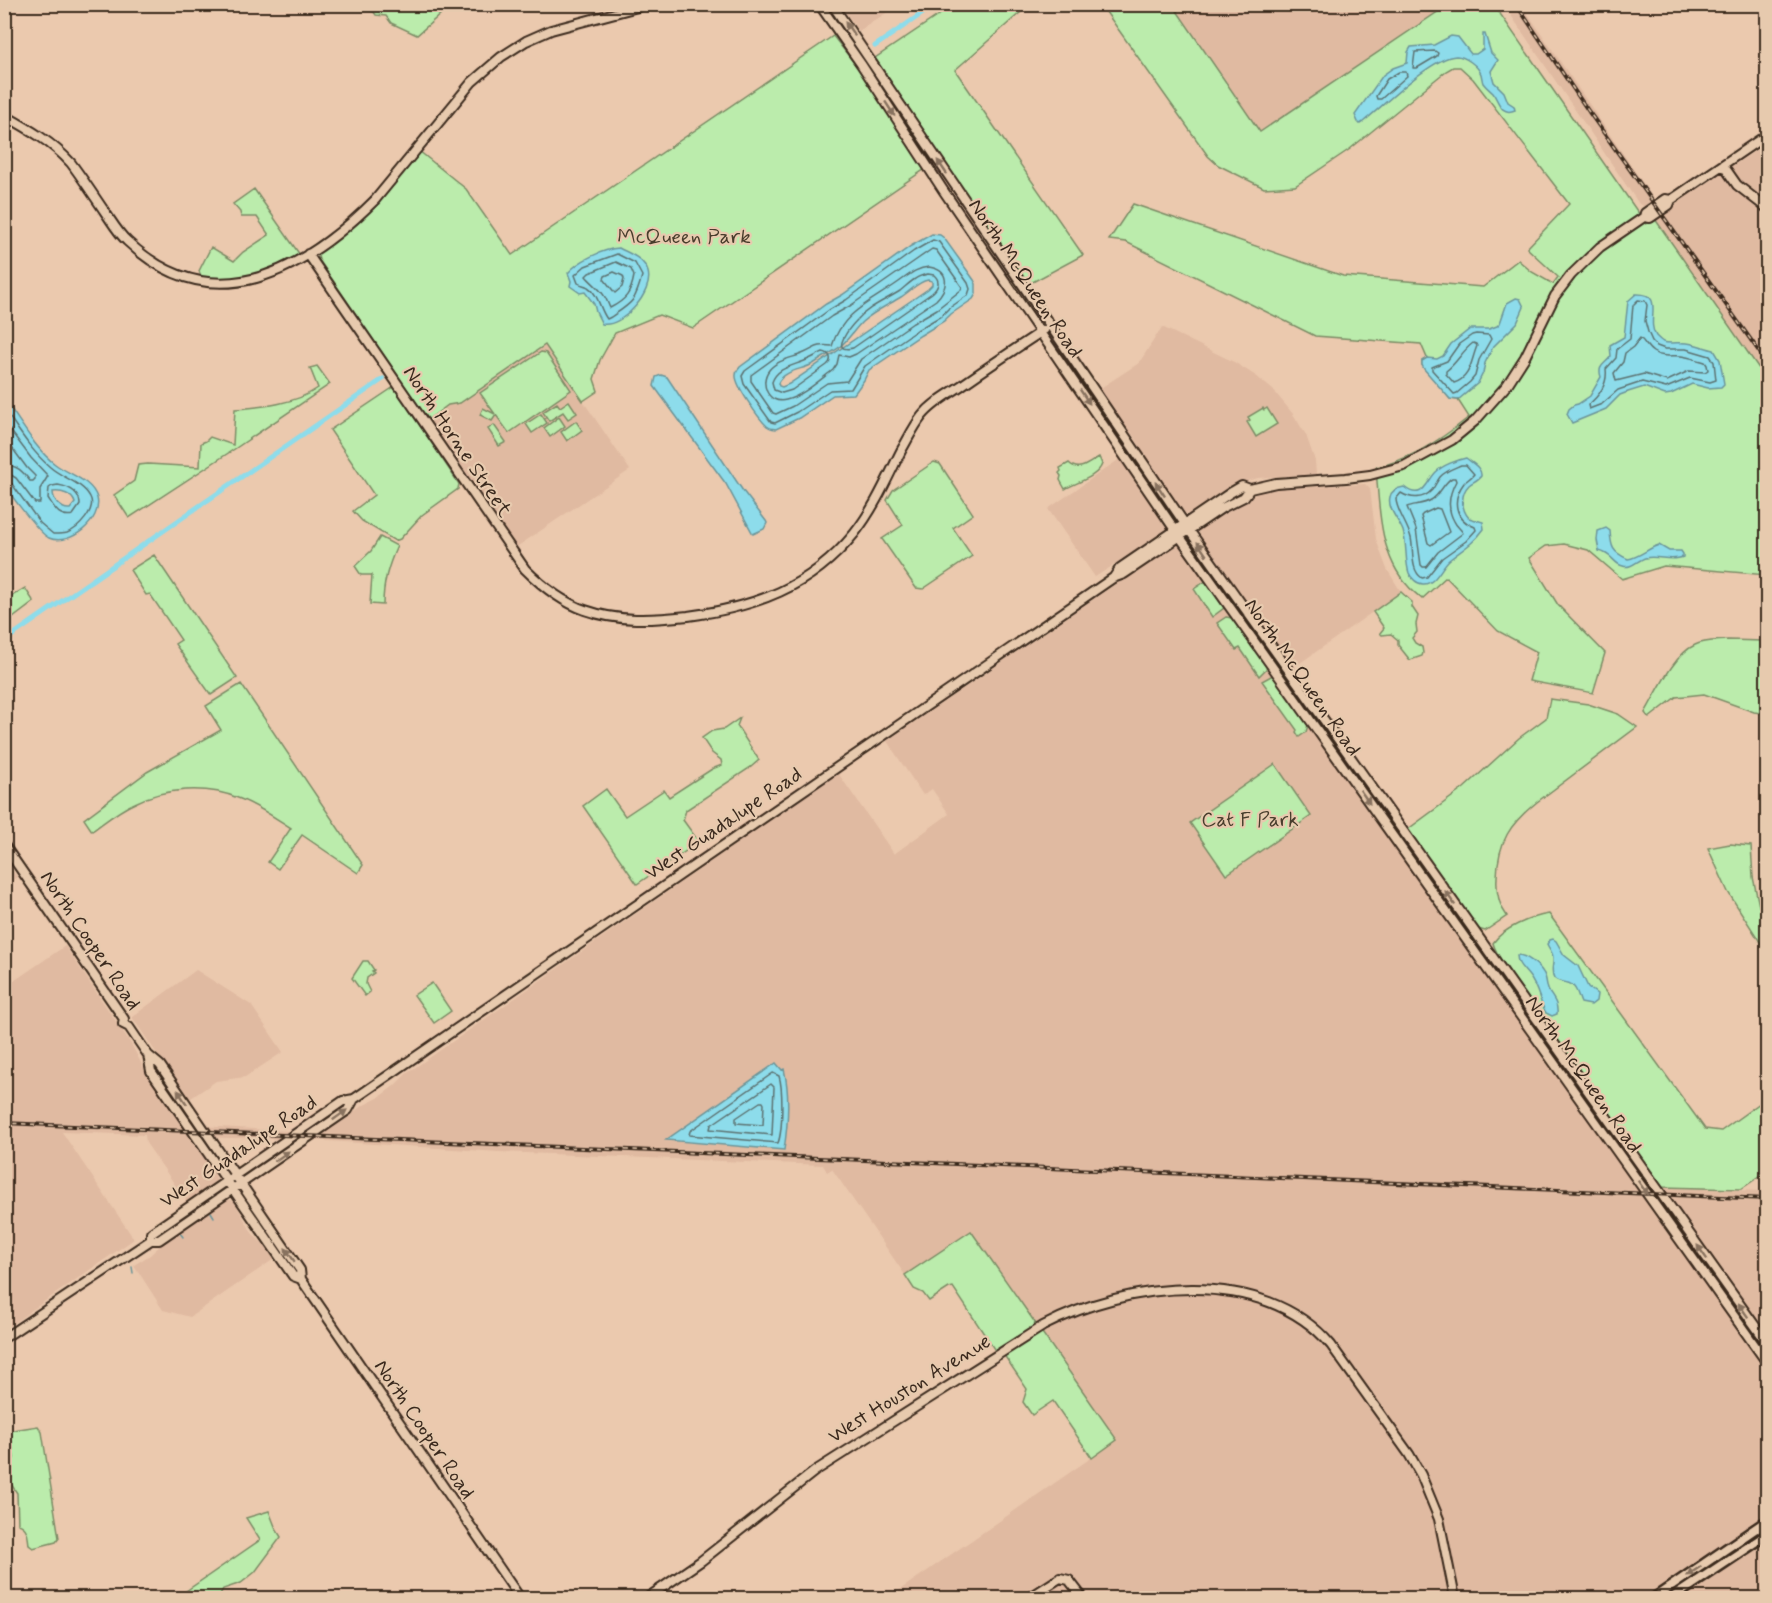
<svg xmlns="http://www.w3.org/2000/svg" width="1772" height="1603" font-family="Mynerve,sans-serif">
  <rect width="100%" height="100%" fill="#ebc9ae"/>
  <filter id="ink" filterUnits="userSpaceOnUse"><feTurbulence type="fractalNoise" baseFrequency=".0167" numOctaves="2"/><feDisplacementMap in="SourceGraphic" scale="12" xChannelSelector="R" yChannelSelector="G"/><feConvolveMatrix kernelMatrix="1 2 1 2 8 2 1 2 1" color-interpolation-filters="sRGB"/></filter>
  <g filter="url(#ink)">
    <path fill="#e0baa1" d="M1194 4 1448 5 1260 132 1180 14Z
      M840 5H898L859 31Z
      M1504 5H1522L1663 213 1767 143V380L1655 219 1646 207 1639 204Z
      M1162 327 1234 362 1256 376 1273 390 1293 414 1306 435 1315 461 1316 474 1258 478 1240 483 1213 498 1191 513 1188 514 1184 513 1153 470 1135 438 1122 424 1099 389 1139 363Z
      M545 345 630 470 515 548 428 420 448 405 460 403Z
      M1121 458 1141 492 1152 502 1165 524 1167 527V531L1136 553 1120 561 1095 577 1048 509Z
      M1365 484 1370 489 1376 539 1382 556 1387 569 1401 592 1293 668 1276 642 1260 622 1253 609 1200 537 1198 529 1242 499 1259 493 1276 489Z
      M1177 544 1181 546 1184 549 1189 561 1206 581 1636 1186 1666 1188 1767 1191V1336L1671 1200H1646L1767 1370V1515L1646 1598H888L1117 1440 970 1231 905 1275 832 1169 827 1172 823 1165 499 1152 313 1140 191 1137 214 1173 216 1179V1182L213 1185 187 1202 146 1143 145 1135 62 1132 134 1239 5 1329V987L65 946 130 1042 147 1074 182 1125 323 1133 362 1106 378 1098 394 1086 406 1074 838 773 894 854 949 814 932 789 923 795 887 741 1133 572Z
      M4 858 17 877 5 886H4Z
      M196 970 251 1005 283 1052 245 1077 216 1081 188 1100 132 1017Z
      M226 1199 234 1201 252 1233 264 1245 274 1259 190 1317 163 1310 134 1265 150 1255 162 1244Z
      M1767 1540V1598H1680L1756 1547Z"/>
    <path fill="#bbecac" stroke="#7b8b65" stroke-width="1.5" d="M357 5H451L417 35 391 23 386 16 376 15 374 12Z
      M954 5H1029L955 70 1083 255 1027 285 875 58Z
      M1101 5H1173L1260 132 1448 5H1494L1646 224 1655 219 1767 380V575L1664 566 1622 579 1588 550 1564 544 1546 546 1529 558 1558 605 1605 653 1593 693 1529 681 1537 652 1498 631 1446 577 1422 599C1418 595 1412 591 1408 586 1379 555 1379 506 1376 467 1411 460 1442 439 1469 417L1458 400 1450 399 1422 365V361L1427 358 1421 344 1315 336 1126 242 1109 240 1133 204 1343 276 1483 287 1518 260 1532 272 1553 284 1558 277 1527 248 1569 204 1473 79 1460 67H1453L1446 71 1350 149 1295 186 1264 188 1218 165 1208 156Z
      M833 36 859 69 925 169 693 328 659 315 615 333 600 360 594 379 598 391 583 401 545 345 460 403 448 405 428 420 319 260 317 252 357 224 379 201 419 151 466 189 512 255Z
      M254 189 300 255C266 275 240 280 202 278L199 271 211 247 234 261 243 252 269 235 257 217H241L240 212 233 204Z
      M541 352 546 353 571 390 509 433 496 415 492 421 480 415 483 408 495 414 480 393Z
      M317 366 330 384 236 448 129 518 114 495 134 481 138 465 148 464 200 467 201 443 206 441 210 437 233 445 235 409C261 407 296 404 318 388L310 368Z
      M394 387 459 484 458 489 422 515 400 539 395 541 362 521 353 511 374 495 330 430Z
      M569 401 577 413 568 419 563 412 549 421 543 412 557 403 560 407Z
      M1263 408 1264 410 1267 408 1277 424 1256 437 1247 422 1250 420 1248 417Z
      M541 414 547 423 532 433 526 424Z
      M559 417 565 426 550 437 544 428Z
      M576 421 582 430 567 441 561 432Z
      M494 425 506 442 499 446 488 429Z
      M1099 457 1102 464C1098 477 1077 482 1065 489L1060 480 1061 476 1059 473 1061 471 1060 468 1069 463C1079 473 1089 463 1099 457Z
      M934 462 940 464 973 514 953 528 972 556 923 589 916 588 882 539 903 525 887 500 893 490Z
      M380 537 397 546C388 566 383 583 383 605L370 604 372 575H361L355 566 371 551Z
      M154 555 237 678 211 695 175 644 181 640 150 594 146 595 130 570Z
      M1206 581 1224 608 1212 617 1194 589Z
      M25 588 34 602 5 624V600Z
      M1401 592 1412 602V607L1418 616 1416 624 1417 632 1412 638 1415 643 1422 647 1423 653 1422 656 1410 660 1398 645V640L1391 634 1382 635 1380 633 1384 628 1373 612Z
      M1226 617 1232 618 1267 668 1259 676 1240 648 1236 650 1217 623Z
      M1728 640 1763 641 1767 645V714L1754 712 1704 694 1676 697 1649 718 1645 713C1657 693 1673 655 1695 645 1705 640 1717 641 1728 640Z
      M1271 676H1273L1308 725 1306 732 1299 737 1296 732 1297 730 1262 681Z
      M241 684 363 865 358 873 302 835 278 869 268 862 291 828C274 817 257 805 238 798 207 785 164 788 135 803 119 810 106 821 92 831L84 819 147 772 221 730 206 706Z
      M1550 699 1588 704 1618 714 1637 727 1537 802C1510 824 1498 841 1497 877 1496 891 1498 904 1507 916L1485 931 1478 929 1407 830 1464 788 1519 738 1546 718Z
      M740 718 737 726 759 760 751 767 686 810 683 820 699 842 637 884 583 806 606 789 625 816 664 790 669 797 712 769 722 765 721 760 712 753 702 738 712 731 724 729Z
      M1275 764 1311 816 1226 875 1190 823Z
      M1730 844 1751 846 1753 877 1759 906 1767 926V953L1728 892 1708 848Z
      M1549 914 1705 1129 1721 1131 1767 1098V1171L1741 1189 1661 1187 1515 981C1508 968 1496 956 1493 943 1503 928 1531 917 1549 914Z
      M363 961H368L374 970 372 971 374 973 367 978 366 984 370 992 365 996 352 978Z
      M432 983 451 1011 434 1023 414 995Z
      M971 1231 1117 1440 1092 1458 1053 1401 1032 1415 1023 1402 1027 1389 1000 1349 996 1352 953 1287 949 1288 929 1301 923 1293 914 1289 905 1275Z
      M38 1426 42 1432 59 1538 56 1542 33 1548 29 1545C28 1537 28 1526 18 1524L17 1493 5 1475 4 1469 10 1467 14 1458 10 1432 13 1430Z
      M269 1511 276 1529 281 1537 255 1572 241 1583 223 1589 218 1598H176L260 1540 246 1518Z"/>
    <path fill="#8ddceb" stroke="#6c9599" stroke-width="1.5" fill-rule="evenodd" d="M1483 34H1485L1491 53 1498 60 1491 71 1494 82 1504 92 1508 102 1514 106 1515 110C1501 116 1499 102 1493 93 1490 90 1486 87 1483 83 1482 80 1482 78 1481 74 1478 66 1465 56 1456 56 1432 57 1383 106 1363 122L1360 124 1358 122 1355 115 1383 75 1393 68 1407 63 1408 52 1411 47 1434 45 1451 36 1458 37 1471 54H1476L1483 49Z
      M932 234 940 235 944 238 974 280 976 284V294L973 299 951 314 944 321 921 335 869 370 864 380 854 394 833 395 799 418 776 429C770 428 771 429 767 426 759 419 735 385 736 375 736 371 738 370 740 367L826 304 842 295 911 246ZM928 280 932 281V285L928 289 789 384 782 387 779 386 778 383C784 370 802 370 813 364 821 359 829 354 837 349 848 341 853 331 862 322 873 312 888 305 901 297 911 291 917 282 928 280Z
      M619 248C630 254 644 258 648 272 654 292 622 328 602 324L596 312 594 304 585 292 580 293 570 286 571 281 568 273C578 261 603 249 619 248Z
      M1636 294C1666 293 1645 320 1656 336 1658 338 1661 341 1663 342 1670 344 1679 342 1687 343 1696 344 1705 348 1714 350L1720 360 1724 384 1721 387 1708 388 1692 384 1671 394 1665 395 1644 387 1628 392 1620 395 1606 409 1572 423 1567 414 1569 409 1574 405 1578 404 1590 396 1601 377C1597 365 1605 365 1611 356L1610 345 1624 337 1628 301Z
      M1516 298 1520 299 1524 307 1517 323 1493 347 1485 363 1483 373 1478 383 1458 400 1450 399 1424 369 1422 365V361L1427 358 1437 359 1443 356 1451 344 1470 329H1489L1497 326 1500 323 1507 303Z
      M661 375 667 377 743 491 766 521 767 523 764 529 753 534 726 484 654 386 656 377Z
      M4 399C19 419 35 449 55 464 68 474 92 480 97 498 103 520 70 547 49 538 40 534 10 495 6 486 3 479 4 470 4 463 4 441 4 420 4 399ZM53 492C62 491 72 494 75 503L70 509C61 510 53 500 53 492Z
      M1466 458C1472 463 1482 468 1481 476 1478 480 1473 482 1469 485 1460 494 1461 509 1469 518L1483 522 1484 529C1473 544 1463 549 1449 560 1441 567 1435 585 1423 584 1417 584 1411 578 1409 573 1405 562 1407 544 1403 531 1399 520 1387 509 1390 497 1391 490 1398 488 1404 487 1423 502 1426 482 1436 472 1443 465 1457 460 1466 458Z
      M1606 528 1610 531C1611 547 1612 552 1628 559 1640 557 1648 548 1659 545L1669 551H1681L1683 554V557C1671 562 1657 555 1645 558 1638 560 1631 569 1623 566 1613 564 1613 554 1599 551L1597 540 1598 531Z
      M1553 939 1556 941 1564 955 1578 966 1588 987 1597 994 1596 1001 1591 1005 1581 1003C1578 997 1578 990 1572 985 1567 981 1558 983 1554 978 1550 971 1554 964 1553 958 1553 952 1549 949 1547 944L1550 940Z
      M1517 955C1526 955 1539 965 1544 974 1547 979 1546 986 1549 992 1554 1000 1558 1004 1557 1014L1552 1016 1546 1013C1539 1001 1538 987 1529 976 1523 968 1517 965 1517 955Z
      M776 1063 782 1070 784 1069C790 1094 788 1124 784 1150L666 1140Z"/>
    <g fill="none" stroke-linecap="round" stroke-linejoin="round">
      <path stroke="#5c7170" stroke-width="1.5" d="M1435 51 1438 53 1437 56 1417 68H1413L1415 52Z
        M1399 72H1406L1407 76 1381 99H1377L1376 96 1387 79Z
        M933 240 939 242 968 283 970 289 968 295 948 309 941 316 917 330 865 366 851 389 830 390 797 412 775 423 771 422 744 384 742 376 745 371 829 310 846 300 914 251Z
        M932 249 936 250 962 287 961 290 937 309 913 323 861 359 847 381 827 383 793 406 776 414 773 413 751 381V375L832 316 850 306Z
        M617 254 635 263 642 276C635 302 633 302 611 317L607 319C600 310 598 293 588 287 585 285 581 285 578 283L575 275 585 266Z
        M616 262 631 269 634 276C631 293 626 300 610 308 608 304 607 299 603 294 598 287 591 282 586 276L589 273Z
        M929 267C950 270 949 287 936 300L856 354 849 357 839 355 837 364 833 370C821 379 801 397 786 400 768 405 759 383 769 370 777 360 792 358 802 354 817 348 815 344 832 346 842 313 870 302 896 284 908 276 915 268 929 267Z
        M614 272 623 276 624 279 622 287 615 293 604 279 605 276Z
        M928 274 934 275C941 281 938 288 932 293L853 348C828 354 851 326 857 320 868 307 886 300 900 291 905 287 910 282 915 279 919 276 924 275 928 274Z
        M1638 300 1645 301 1647 305 1645 321 1648 332 1652 341 1657 346 1665 349H1686L1710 356 1714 362 1716 380 1710 382 1690 378 1666 388 1642 382 1618 390 1602 404 1589 409 1588 405C1599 396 1608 384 1606 369L1616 358 1617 349 1630 339 1633 305Z
        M1476 334 1489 335 1491 339 1479 360 1475 376 1470 382 1457 393 1454 394 1432 370V367L1447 361 1459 344 1472 335Z
        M1640 338C1645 342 1647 348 1653 352 1662 358 1671 355 1681 356 1689 357 1697 360 1705 362L1707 365 1708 370 1705 372 1689 371 1667 381 1644 374 1616 381 1614 373 1623 362 1625 353 1633 347Z
        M1473 343 1476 344 1477 346C1471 360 1471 378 1454 383L1446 374V371C1457 363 1462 351 1473 343Z
        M823 352C830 353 833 360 827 365L792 390 782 393 774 390 772 382C778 366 795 366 809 359 814 357 818 354 823 352Z
        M4 409C18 429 31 451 50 467 62 478 82 482 90 497 97 510 78 529 67 533 63 534 58 534 53 534L40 523 12 484 4 481
        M4 422 31 458 48 476 40 489V503H35L16 478 11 475 4 474
        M4 437 27 468 35 476V479L33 481H30C23 472 18 465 4 465
        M1461 465H1466L1474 474C1471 478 1467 480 1464 483 1451 500 1455 520 1475 527L1476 530 1466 541 1442 558 1427 577 1422 578C1410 570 1414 551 1411 538 1408 525 1396 510 1396 499L1401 493C1411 499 1423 500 1432 490 1435 486 1437 481 1440 477 1445 471 1454 468 1461 465Z
        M1452 478H1455L1456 481C1449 494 1446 507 1454 521 1456 526 1461 529 1463 533L1438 552 1426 567H1423L1421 565 1416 529 1407 507C1414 504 1423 505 1431 500 1441 494 1443 483 1452 478Z
        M58 485C70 487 80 492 80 505L73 515C59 518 55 509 48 498L49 488 52 486Z
        M1436 508 1440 509 1449 532 1431 545 1428 543 1421 516 1423 514Z
        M773 1073 779 1076C783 1088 783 1130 778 1143L689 1135 690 1131Z
        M771 1084 774 1087 772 1135 710 1129 711 1125Z
        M760 1102H763L764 1104 763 1125 736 1123V1118Z"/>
      <path stroke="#6c9599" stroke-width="1.5" d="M211 1212 214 1217
        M180 1233 183 1237
        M132 1267 133 1273"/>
      <path stroke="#8ddceb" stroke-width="5" d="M875 46 936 4
        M4 641 383 379"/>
      <g stroke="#3b2a1e" stroke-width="12">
        <path id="secondary" d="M819 4 861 64 943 190 1175 530 1768 1364
          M832 4 1189 530 1768 1344
          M4 115C29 129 52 142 71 163 83 179 94 196 105 212 112 222 118 233 127 241 213 323 304 271 375 200L472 82 501 57 526 41 551 30 649 4
          M1723 165 1737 185 1768 209
          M1644 217 1650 218 1669 205 1671 200 1768 134
          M308 254 525 569C542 586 562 602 585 610 619 622 652 620 688 616 755 607 810 588 854 534 874 509 887 479 901 451 908 439 914 426 922 416 933 402 951 393 965 383 991 365 1018 347 1044 330
          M1114 577 1120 568 1230 493 1242 486 1250 489
          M4 845 124 1019 123 1024 129 1027 148 1055 160 1065 300 1270 301 1279 520 1598
          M148 1055 151 1071 293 1276 301 1279
          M151 1240V1233L343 1101 354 1099 1113 578 1124 574 1222 508 1244 497 1250 489 1276 483 1346 478 1370 475 1404 466 1452 440 1475 421 1507 385 1525 357 1555 296 1571 275 1600 247 1644 217 1645 213 1665 199 1671 200
          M4 1338 151 1240H159L348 1110 354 1099
          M647 1598 701 1561 815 1471 1043 1326C1127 1282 1263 1265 1331 1345L1409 1454 1421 1475 1439 1519 1455 1598
          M1029 1598 1060 1578 1069 1580 1083 1598"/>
      </g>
      <g stroke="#3b2a1e" stroke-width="13">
        <path id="primary" d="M1654 1598 1768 1520
          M1672 1598 1768 1534"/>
      </g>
      <use href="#secondary" stroke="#e7caae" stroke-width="8"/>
      <use href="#primary" stroke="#e7caae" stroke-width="8"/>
      <g stroke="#3b2a1e" stroke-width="4">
        <path id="rail" d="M1516 4 1589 112 1768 364
          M4 1123 1768 1199"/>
      </g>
      <use href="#rail" stroke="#e7caae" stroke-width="1.5" stroke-dasharray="4.5" stroke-linecap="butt"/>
    </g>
    <defs><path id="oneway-solid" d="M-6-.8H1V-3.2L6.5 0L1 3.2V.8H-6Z" transform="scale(1.5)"/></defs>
    <g fill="#88725f">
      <use href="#oneway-solid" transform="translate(850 29) rotate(-125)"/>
      <use href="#oneway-solid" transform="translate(890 109) rotate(57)"/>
      <use href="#oneway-solid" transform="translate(942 167) rotate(-124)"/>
      <use href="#oneway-solid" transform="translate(1085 397) rotate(56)"/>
      <use href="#oneway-solid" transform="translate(1160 489) rotate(-124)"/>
      <use href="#oneway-solid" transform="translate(1202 549) rotate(-125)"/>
      <use href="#oneway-solid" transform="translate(1365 797) rotate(55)"/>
      <use href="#oneway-solid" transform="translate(1450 898) rotate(-125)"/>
      <use href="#oneway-solid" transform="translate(182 1097) rotate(-124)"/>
      <use href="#oneway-solid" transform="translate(340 1115) rotate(-36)"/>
      <use href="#oneway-solid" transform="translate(282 1156) rotate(-35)"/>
      <use href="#oneway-solid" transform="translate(1643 1188) rotate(55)"/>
      <use href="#oneway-solid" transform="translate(1702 1252) rotate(-125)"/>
      <use href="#oneway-solid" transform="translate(290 1255) rotate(-125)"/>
      <use href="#oneway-solid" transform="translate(1743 1310) rotate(-125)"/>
      <use href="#oneway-solid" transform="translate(1694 1571) rotate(146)"/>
    </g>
  </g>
  <g text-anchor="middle" stroke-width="4.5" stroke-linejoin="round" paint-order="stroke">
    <g font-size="21" fill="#483d2c" stroke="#e7caae">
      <text x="684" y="243">McQueen Park</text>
      <text x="1250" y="826">Cat F Park</text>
    </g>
    <g font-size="21" fill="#3b2a1e" stroke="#e7caae">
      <text transform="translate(1026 278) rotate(56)" y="7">North McQueen Road</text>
      <text transform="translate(458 441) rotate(56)" y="7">North Horne Street</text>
      <text transform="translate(1303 677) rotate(55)" y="7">North McQueen Road</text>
      <text transform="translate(723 823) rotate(-34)" y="7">West Guadalupe Road</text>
      <text transform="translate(91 940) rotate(56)" y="7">North Cooper Road</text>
      <text transform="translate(1584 1074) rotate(55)" y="7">North McQueen Road</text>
      <text transform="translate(238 1151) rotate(-34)" y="7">West Guadalupe Road</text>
      <text transform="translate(909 1388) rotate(-32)" y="7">West Houston Avenue</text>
      <text transform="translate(425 1429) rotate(56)" y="7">North Cooper Road</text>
    </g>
  </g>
  <rect width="1772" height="1603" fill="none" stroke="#e7caae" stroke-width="24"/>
  <rect x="12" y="12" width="1748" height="1579" fill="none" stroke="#3b2a1e" stroke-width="2" filter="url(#ink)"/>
</svg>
